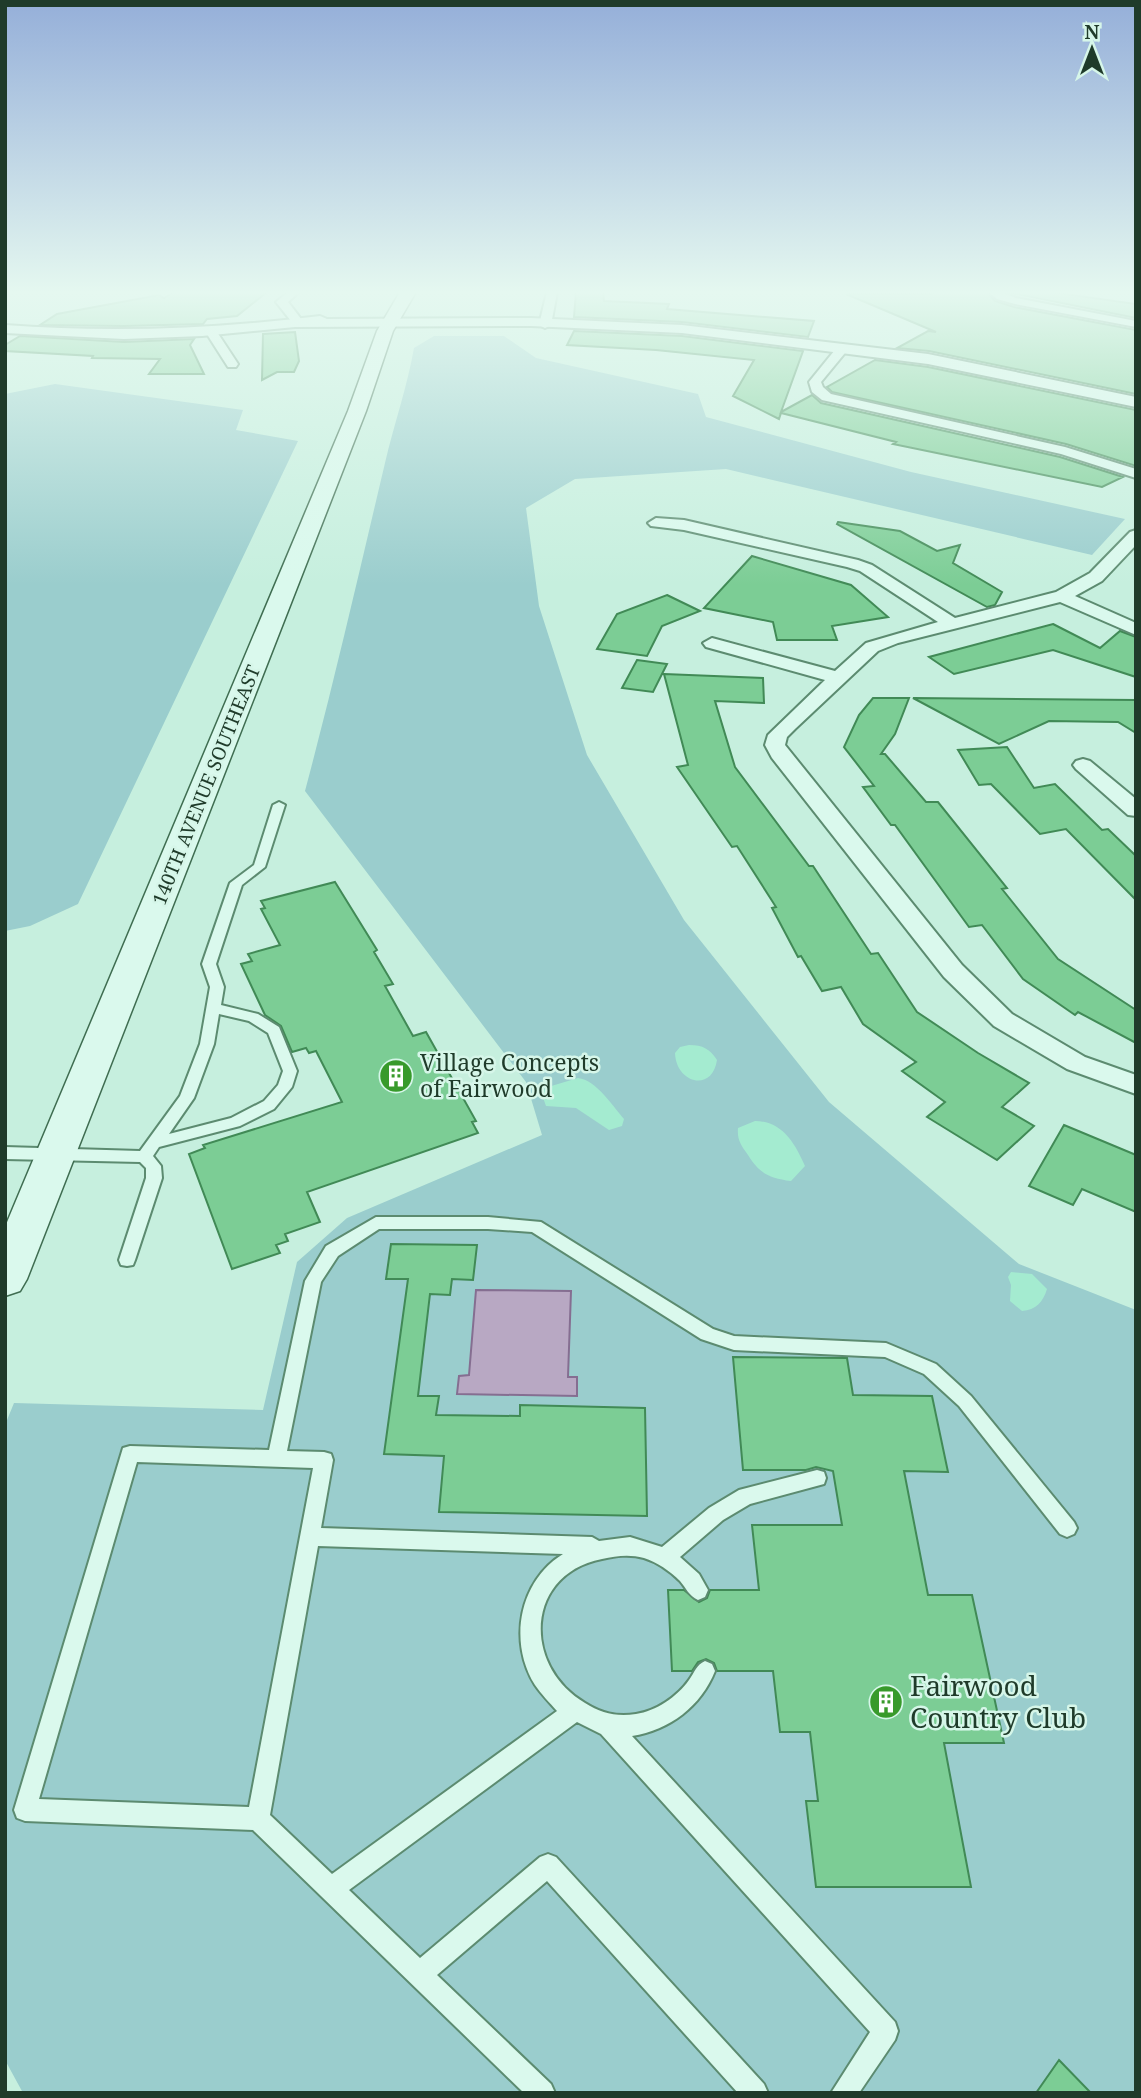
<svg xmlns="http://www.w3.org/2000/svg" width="1141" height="2098" font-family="'Noto Serif',serif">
  <rect width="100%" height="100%" fill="#c6efde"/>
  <path fill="#9acdcd" d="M434 336H504L536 358 698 394 706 417 911 472 1125 519 1092 555 726 469 575 479 526 508 539 606 587 755 684 920 829 1102 1019 1264 1136 1310V2093H23L5 2060V1425L14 1403 263 1410 297 1262 347 1218 542 1135 526 1082 305 791C334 682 359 573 385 463 394 424 407 388 414 348Z
    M55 384 243 410 236 430 298 441 78 904 30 926 5 931V394Z"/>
  <path fill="#a4ebd0" d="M689 1045C703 1045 710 1049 717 1060 712 1093 676 1083 675 1053L680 1047Z
    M578 1078C596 1080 612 1105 624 1119L622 1126 609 1130 576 1108 546 1106 541 1092 548 1087Z
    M755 1121C782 1121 795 1143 805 1166L791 1181C769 1178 759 1173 748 1155 741 1145 737 1140 738 1128Z
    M1011 1272 1032 1274 1047 1289C1043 1302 1036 1310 1022 1311L1010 1301 1011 1285 1008 1277Z"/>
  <path fill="#b8a8c3" stroke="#856e91" stroke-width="2" d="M476 1290 571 1291 568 1377H577V1396L457 1394 459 1376 469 1375Z"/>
  <path fill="#7ccd95" stroke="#418a56" stroke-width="2" d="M174 292H267L237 316 207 319 203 324 124 326 40 325 57 314 159 295 164 298Z
    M576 292H603L604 301 669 304 667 309 814 321 808 337 682 322 574 317Z
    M933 292H987L995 301 1014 307 1136 330V394L929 351 897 348 928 331 936 332 846 294H932Z
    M1007 292H1051L1136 304V318Z
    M574 331 682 336 803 351 781 412 812 395 821 403 1060 457 1123 477 1102 487 893 444 896 442 781 413 779 419 733 396 754 360 656 350 567 345Z
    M295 332 299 361 294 372H277L262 380 263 334Z
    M20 336 124 342 194 339 190 345 204 374H149L160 359 92 358 93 356 5 351V345Z
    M875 360 928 367 1136 410V466L1066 444 832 392 827 387Z
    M838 522 900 531 937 551 960 545 953 563 1002 592 995 605 987 607 837 524Z
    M752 556 851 585 888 617 832 626 837 640H777L773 622 704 608Z
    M667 595 700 611 662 626 647 656 597 649 617 614Z
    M1053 624 1100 648 1120 631 1136 637V677L1053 650 954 674 929 657Z
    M637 660 667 664 653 692 622 688Z
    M664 674 763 678 764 703 715 701 735 767 809 866H813L871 954 878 953 917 1012 978 1053 1029 1083 1002 1107 1034 1126 997 1160 927 1117 945 1102 902 1071 916 1062 863 1024 841 987 822 991 801 956 798 957 772 908 776 907 737 846 732 847 677 767 688 765Z
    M873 698H909L895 734 881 754H885L926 802H938L1007 888 1002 889 1058 959 1136 1010V1043L1078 1012 1075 1015 1023 979 982 925 969 927 895 825H891L863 787 874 786 844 747 859 715Z
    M913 698 1136 700V733L1118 722 1049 721 999 744Z
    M1007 747 1034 788 1055 784 1102 830 1108 829 1136 856V900L1066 829 1040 834 991 784 979 785 958 750Z
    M335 882 377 950 374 952 393 984 385 986 413 1036 426 1032 476 1121 472 1122 478 1133 307 1192 320 1222 285 1234 288 1241 276 1245 280 1253 232 1269 189 1154 205 1148 203 1145 342 1102 316 1051 309 1053 306 1048 292 1052 281 1026 265 1015 241 964 252 961 248 954 280 945 261 909 265 908 261 901Z
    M1064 1125 1136 1155V1212L1082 1189 1073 1205 1029 1186Z
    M391 1244 477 1245 473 1280 452 1279 450 1295 430 1294 418 1396H439L436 1415 520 1416V1405L645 1408 647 1516 439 1512 444 1456 384 1454 408 1279H386Z
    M733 1357 847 1358 853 1395 932 1396 948 1472 904 1471 928 1595H972L1004 1743H944L971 1887H816L806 1801H818L810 1732H780L773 1671H717L714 1663 706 1659 698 1662 692 1671H672L668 1590H684L699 1602 707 1598 710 1590H759L752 1525H842L833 1471 816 1467 806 1470H743Z
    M1059 2060 1091 2093H1036Z"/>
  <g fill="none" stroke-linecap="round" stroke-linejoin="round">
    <g stroke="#5c8b70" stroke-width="4">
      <path id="service" d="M279 802 285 805 265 867 242 885 216 964 224 987 221 1005 258 1014 279 1027 297 1071 292 1087 274 1109 240 1126 159 1147 153 1156 161 1166 162 1178 135 1260 133 1265 127 1266 121 1265 119 1260 146 1178V1168L140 1162 5 1159V1147L140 1151 180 1096 200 1044 210 987 202 964 230 883 254 865 273 805ZM219 1014 249 1021 268 1033 283 1071 278 1085 264 1101 231 1118 169 1134 194 1098 214 1044Z
        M376 1217H488L541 1222 713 1329 734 1336 886 1343 936 1364 971 1396 1074 1522 1077 1528 1074 1534 1067 1537 1060 1534 959 1406 924 1374 885 1357 734 1350 701 1339 532 1232 488 1229H379L338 1256 321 1282 287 1451 324 1452 331 1454 333 1460 321 1528 592 1537 599 1541 630 1537 662 1547 709 1508 739 1490 817 1470 824 1472 826 1478 824 1484 750 1504 723 1520 680 1557 699 1574 708 1590 705 1597 698 1600C689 1596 686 1588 680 1581 670 1571 657 1562 644 1558 629 1554 616 1556 602 1559 525 1574 522 1666 585 1703 601 1713 616 1717 636 1714 656 1711 677 1697 689 1680 695 1672 696 1665 705 1661L712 1664 715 1671C701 1706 670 1730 632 1736L895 2022 898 2031 895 2040 859 2093H831L870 2032 601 1734 577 1722 349 1890 420 1958 540 1857 548 1854 556 1857 764 2084 768 2093H738L547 1881 437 1975 551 2084 555 2093H524L253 1830 25 1821 17 1818 14 1810 123 1448 130 1446 269 1450 305 1281 326 1246ZM137 1462 313 1468 249 1807 39 1799ZM318 1546 563 1554C519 1581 508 1642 535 1685 541 1694 550 1703 557 1711L332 1874 270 1815Z"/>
    </g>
    <g stroke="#5c8b70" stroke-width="4">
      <path id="minor" d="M288 292H299L288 302 305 324 303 326H295L276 302Z
        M547 292H557L551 325 545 328 539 325Z
        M989 292H1001L1016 298 1136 321V327L1015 304 997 299Z
        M207 329H215L238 364 236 367H228L205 331Z
        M839 345 849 348 821 382 823 387 831 394 1065 447 1136 469V478L1061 454 822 400 812 392 809 382Z
        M656 518 684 520 858 560 872 565 955 618 1056 592 1090 573 1130 532 1136 530V545L1102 581 1075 596 1136 623V635L1060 602 898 643 878 651 795 729 787 737 785 745 962 965 1012 1014 1085 1057 1136 1075V1094L1067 1069 994 1026 944 977 772 758 765 745 768 735 825 680 706 647 703 643 712 638 835 671 866 643 938 622 860 571 847 567 684 530 651 526 648 523Z
        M1083 759 1090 761 1136 799V816L1128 815 1076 769 1073 765 1076 761Z"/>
    </g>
    <g stroke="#5c8b70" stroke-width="4">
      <path id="tertiary" d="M320 316 327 319 531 318 682 325 928 354 1136 397V407L928 364 682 333 531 326 295 327 202 336 124 339 5 333V325C111 333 215 329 320 316Z"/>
    </g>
    <g stroke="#3f6d51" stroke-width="3">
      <path id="secondary" d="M400 292H416L393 331 366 411 27 1279 20 1291 5 1296V1227L348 411 377 331Z"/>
    </g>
    <use href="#service" fill="#daf9ed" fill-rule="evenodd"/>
    <use href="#minor" fill="#daf9ed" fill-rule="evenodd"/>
    <use href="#tertiary" fill="#daf9ed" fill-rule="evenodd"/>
    <use href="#secondary" fill="#daf9ed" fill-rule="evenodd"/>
  </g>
  <linearGradient id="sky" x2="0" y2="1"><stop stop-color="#95afd9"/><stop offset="0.5" stop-color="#e5f8f0"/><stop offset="1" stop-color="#e5f8f0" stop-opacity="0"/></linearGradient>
  <rect width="1141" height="585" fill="url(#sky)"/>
  <defs>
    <g id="building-disc" transform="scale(1.75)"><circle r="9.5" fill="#389a2b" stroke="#d6f6e9"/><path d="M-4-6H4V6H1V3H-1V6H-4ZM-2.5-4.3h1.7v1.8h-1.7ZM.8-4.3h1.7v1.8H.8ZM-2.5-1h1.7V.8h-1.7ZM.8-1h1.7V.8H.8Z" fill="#fff"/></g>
  </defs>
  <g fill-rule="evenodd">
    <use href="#building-disc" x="396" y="1076"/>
    <use href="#building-disc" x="886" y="1702"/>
  </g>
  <g text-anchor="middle" stroke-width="5" stroke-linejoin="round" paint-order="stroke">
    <g font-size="19" fill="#1f3b2a" stroke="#d6f6e9">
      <text transform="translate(206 785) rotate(-68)" y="7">140TH AVENUE SOUTHEAST</text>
    </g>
    <g font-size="23" fill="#1f3b2a" stroke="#d6f6e9" text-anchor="start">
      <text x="420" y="1071">Village Concepts<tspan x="420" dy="26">of Fairwood</tspan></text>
    </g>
    <g font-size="28" fill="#1f3b2a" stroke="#d6f6e9" text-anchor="start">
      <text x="910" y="1696">Fairwood<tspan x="910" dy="32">Country Club</tspan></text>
    </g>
  </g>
  <rect width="1141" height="2098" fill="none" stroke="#1f3b2a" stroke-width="14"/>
  <g transform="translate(1092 49)" stroke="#d6f6e9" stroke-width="5" paint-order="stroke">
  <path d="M0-5L12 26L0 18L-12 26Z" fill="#1f3b2a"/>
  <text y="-10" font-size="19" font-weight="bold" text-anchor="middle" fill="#1f3b2a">N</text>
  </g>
</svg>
